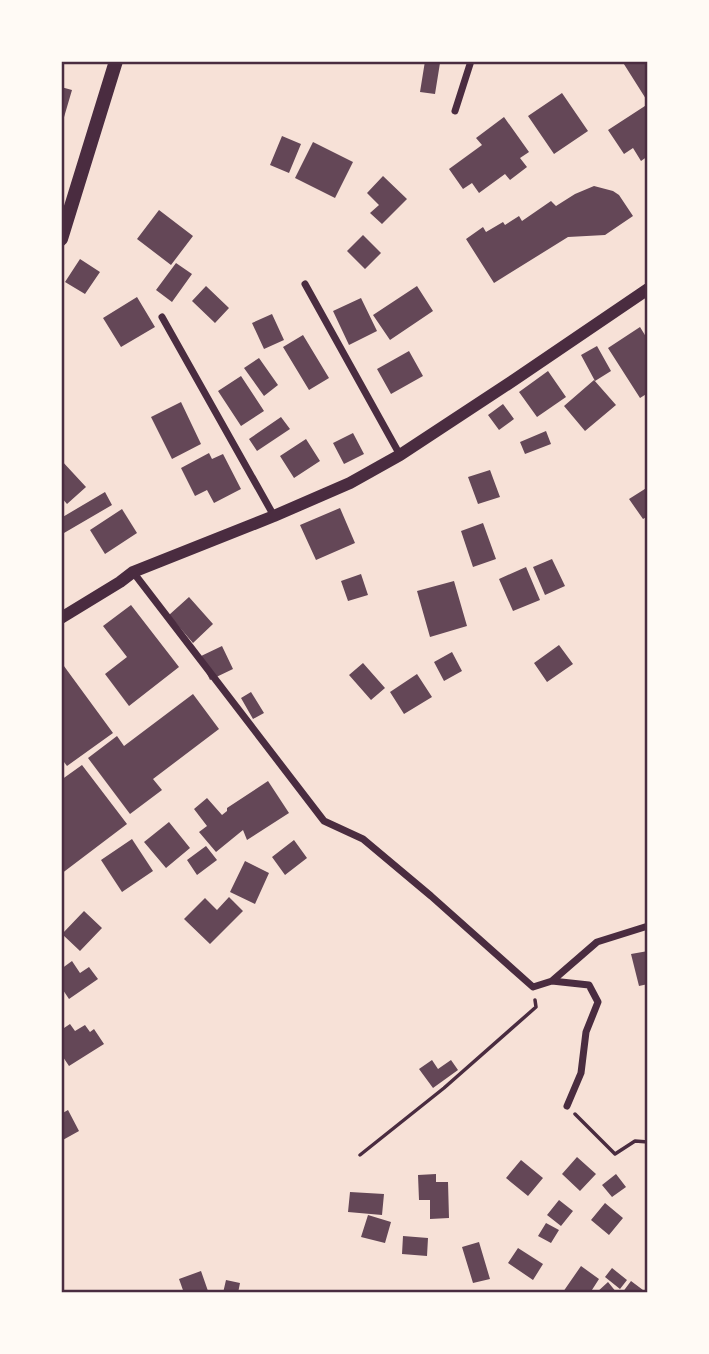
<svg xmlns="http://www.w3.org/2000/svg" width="709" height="1354" font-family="Roboto,sans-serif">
  <rect width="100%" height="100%" fill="#f7e1d7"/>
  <path fill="#644757" d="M425 61 440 63 435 94 420 92Z
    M622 61H648V98L646 99Z
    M61 87 72 90 62 124H61Z
    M562 93 588 131 554 154 528 116Z
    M648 104V156L641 161 633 148 624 154 608 130Z
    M504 117 529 152 520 158 527 167 510 180 505 174 479 193 472 183 463 189 449 169 482 145 476 138Z
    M282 136 301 144 289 173 270 165Z
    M313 142 353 162 335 198 295 178Z
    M383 176 407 199 382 224 370 213 379 205 367 193Z
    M594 186 613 191 619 195 633 216 605 235 568 237 494 283 466 239 483 227 486 232 503 222 505 225 519 216 522 221 551 201 556 206 575 194Z
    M159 210 193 236 171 265 137 239Z
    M363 235 381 253 365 269 347 251Z
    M80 259 100 272 85 294 65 282Z
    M176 263 192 274 172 302 156 290Z
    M206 286 229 308 215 323 192 301Z
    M417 286 433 311 390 340 373 315Z
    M137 297 155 327 121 347 103 318Z
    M361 298 377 331 349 345 333 311Z
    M272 314 284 340 264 349 252 323Z
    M640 327 648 340V393L640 398 608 348Z
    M303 335 329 378 309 390 283 347Z
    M597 346 611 371 595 381 581 355Z
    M409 351 423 376 391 394 377 369Z
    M259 358 278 385 264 396 244 368Z
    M548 371 566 397 537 417 519 392Z
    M241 376 264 411 241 426 218 391Z
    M594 380 616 405 585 431 564 406Z
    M181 402 201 444 172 459 151 417Z
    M503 404 514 419 499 430 488 415Z
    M281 417 290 429 257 451 249 439Z
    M546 431 551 444 525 454 520 442Z
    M353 433 364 454 344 464 333 443Z
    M306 439 320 461 294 478 280 456Z
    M209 453 212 459 223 454 241 489 214 503 207 490 195 496 181 468Z
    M61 460 86 487 67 504 61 497Z
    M490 470 500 497 478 504 468 477Z
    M648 487V516L643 519 629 499Z
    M105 492 112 505 64 533 61 528V518Z
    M340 508 355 543 316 560 300 525Z
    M122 509 137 533 105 554 90 530Z
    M483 523 496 559 473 567 461 531Z
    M552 559 565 586 545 595 533 567Z
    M526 567 540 600 513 611 499 579Z
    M361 574 368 595 348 601 341 581Z
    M454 581 467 626 430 637 417 591Z
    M189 597 213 624 193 643 169 615Z
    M131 605 179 667 129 706 105 674 127 657 103 626Z
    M559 645 573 664 547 682 534 663Z
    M222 646 233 669 210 680 199 657Z
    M452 652 462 671 444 681 434 662Z
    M61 662 113 733 67 766 61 758Z
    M363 663 385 688 371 700 349 675Z
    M417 674 432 697 404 714 390 692Z
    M251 692 264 713 253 719 241 698Z
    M193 694 219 729 153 779 162 790 130 814 88 758 117 736 124 746Z
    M82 765 127 824 61 874V780Z
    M268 781 289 813 247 840 243 830 216 852 199 832 207 826 194 809 207 798 222 815 227 811V808Z
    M169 822 190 848 166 868 144 842Z
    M132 839 153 871 122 892 101 860Z
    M294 840 307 858 285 875 272 857Z
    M206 846 217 860 197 875 187 860Z
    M245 861 269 873 255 904 230 892Z
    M229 897 243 911 210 944 184 919 205 898 217 910Z
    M84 911 102 928 80 951 62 934Z
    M648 951V984L639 986 631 954Z
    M72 961 80 973 89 967 98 979 69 999 61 987V969Z
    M70 1024 75 1031 85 1025 90 1032 94 1029 104 1044 69 1066 61 1054V1030Z
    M432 1060 438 1069 451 1060 458 1070 433 1088 419 1069Z
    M68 1110 79 1131 61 1141V1114Z
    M577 1157 596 1174 580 1191 562 1174Z
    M521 1160 543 1178 528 1196 506 1178Z
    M436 1174V1182H448L449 1218 430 1219V1200H419L418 1175Z
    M616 1174 626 1187 612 1197 602 1185Z
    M350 1192 384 1194 382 1215 348 1212Z
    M559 1200 573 1211 561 1226 547 1215Z
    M605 1203 623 1218 609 1235 591 1220Z
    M368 1215 391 1222 385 1243 361 1237Z
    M546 1223 559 1230 551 1243 538 1236Z
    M403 1236 428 1238 427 1256 402 1254Z
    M479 1242 490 1279 473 1283 462 1247Z
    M518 1248 543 1264 533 1280 508 1263Z
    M581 1266 599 1279 590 1293H564L563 1292Z
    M612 1268 627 1280 620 1289 605 1277Z
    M201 1271 208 1291 204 1293H184L179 1279Z
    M226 1280 240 1283 238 1293H223Z
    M631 1281 643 1290 640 1293H622Z
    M608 1282 617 1293H596Z"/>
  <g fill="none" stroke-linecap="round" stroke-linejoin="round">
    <path stroke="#4a2c40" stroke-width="3.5" d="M575 1114 615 1154 635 1141 648 1142
      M360 1155 444 1088 536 1007 535 1000"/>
    <path stroke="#4a2c40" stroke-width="7" d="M455 111 471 61
      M305 284 400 455
      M162 317 274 516
      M133 572 324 821 363 839 431 896 533 987 552 981 597 942 648 926
      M552 981 589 985 598 1002 586 1032 581 1073 567 1106"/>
    <path stroke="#4a2c40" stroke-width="12" d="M61 618 120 582 133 572 274 516 350 483 400 455 514 380 648 289"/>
    <path stroke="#4a2c40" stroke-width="14" d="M61 239 116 61"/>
  </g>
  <rect width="709" height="1354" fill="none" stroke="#fffaf5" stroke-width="126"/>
  <rect x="63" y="63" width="583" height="1228" fill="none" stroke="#4a2c40" stroke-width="2.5"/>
</svg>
